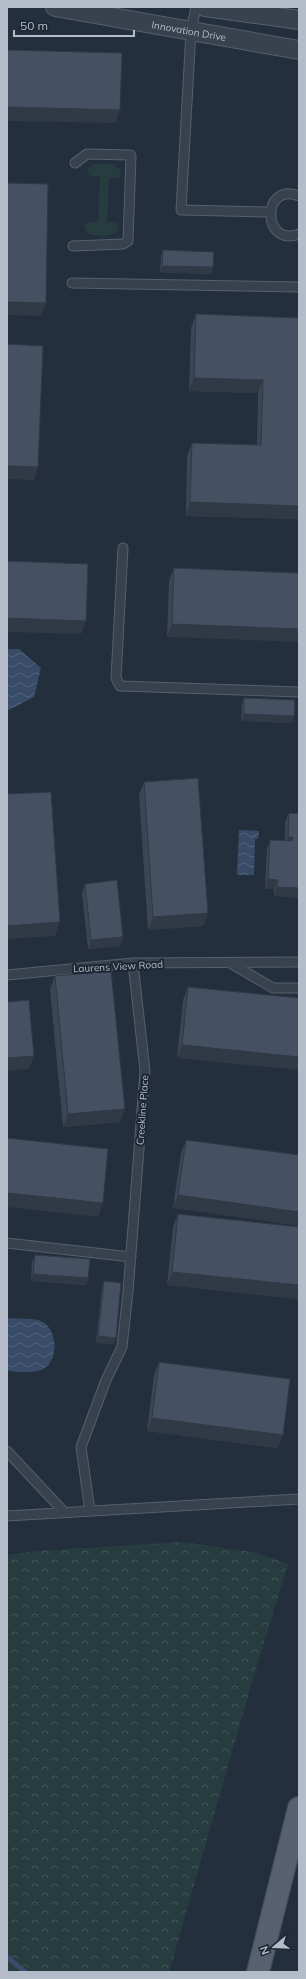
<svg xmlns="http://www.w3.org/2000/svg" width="306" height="1979" font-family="Mulish,sans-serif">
  <defs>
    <pattern id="forest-crowns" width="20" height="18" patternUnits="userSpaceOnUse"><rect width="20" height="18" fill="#263c3f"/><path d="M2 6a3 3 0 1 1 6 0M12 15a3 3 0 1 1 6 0" fill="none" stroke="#435659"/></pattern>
    <pattern id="water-waves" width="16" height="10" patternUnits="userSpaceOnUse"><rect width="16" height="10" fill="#394c67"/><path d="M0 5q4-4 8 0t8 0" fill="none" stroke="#53647b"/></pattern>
  </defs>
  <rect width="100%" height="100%" fill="#242f3e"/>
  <path fill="#263c3f" d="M93 164H113L121 171V175L118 178H109L107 222 116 223 119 226C116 239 100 235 90 235L84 228 85 224 88 222H98L100 177 91 176 87 173 88 168Z"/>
  <path fill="url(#forest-crowns)" d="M183 1542 257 1553 288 1564 255 1672 169 1972H7V1555L36 1551Z"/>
  <path fill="url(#water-waves)" d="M7 649H19L41 668 34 697 7 711Z
    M239 830 259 831 258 839H255L254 875H237Z
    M7 1318C16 1319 34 1318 41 1321 59 1329 59 1363 41 1370 32 1373 15 1373 7 1370Z"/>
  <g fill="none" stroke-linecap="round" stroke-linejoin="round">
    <path stroke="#394c67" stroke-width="5" d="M7 1957 25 1972"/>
    <g stroke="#565f6c" stroke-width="11">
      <path id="lane" d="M196 7 191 31 181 210 270 212
        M299 196C261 181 262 248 299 234
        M73 246 123 244 128 241 131 156 130 155 87 154 75 163
        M72 283 299 287
        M123 548 116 678 120 686 299 692
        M230 963 273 988H299
        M7 975 133 963 299 962
        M7 1243 131 1257
        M7 1451 64 1512
        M90 1511 81 1447 106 1380 122 1347 128 1292 145 1071 133 963
        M7 1516 299 1499"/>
    </g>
    <g stroke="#565f6c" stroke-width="20">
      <g id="street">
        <path id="s1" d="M55 7 299 50"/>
        <path d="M205 7 299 20"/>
      </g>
    </g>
    <g stroke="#414a57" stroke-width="24">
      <path id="primary" d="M258 1972 299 1808"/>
    </g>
    <use href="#lane" stroke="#38414e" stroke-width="9"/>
    <use href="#street" stroke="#38414e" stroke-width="18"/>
    <use href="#primary" stroke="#56606e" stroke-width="22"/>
  </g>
  <path fill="#3b4654" d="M163 250 213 267 211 274 160 272 161 256Z
    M196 314 299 318V519L186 516 187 456 192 443 257 445 258 393 189 391 191 328Z
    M174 568 299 573 167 637 169 581Z
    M244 698 294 716 292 723 241 721 242 704Z
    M144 782 208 913 203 926 148 930 139 795Z
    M289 813 299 814V898L274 896V889H265L267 849 270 840 285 841V822Z
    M85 884 123 937 120 946 88 949 82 893Z
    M55 976 120 1122 63 1127 50 989Z
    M188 987 299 998 177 1058 183 1000Z
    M186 1140 299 1155 173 1208 181 1153Z
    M178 1214 299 1227V1299L167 1285 173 1227Z
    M35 1255 88 1278 86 1285 31 1281 32 1262Z
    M104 1281 116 1338 113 1344 96 1343 102 1287Z
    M159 1362 283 1435 278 1448 147 1431 154 1375Z"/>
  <path fill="#303945" d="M7 107 120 110 116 123 7 121Z
    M162 266 213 267 211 274 160 272Z
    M7 302 46 303 41 316 7 315Z
    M194 378 263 380 258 393 189 391Z
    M7 466 38 467 34 480 7 479Z
    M190 502 299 506V519L186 516Z
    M7 618 86 621 81 634 7 632Z
    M172 624 299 629V642L167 637Z
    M244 714 294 716 292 723 241 721Z
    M288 837H293L289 846H284Z
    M268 879 278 880 274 889H265Z
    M277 887 299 888V898L274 896Z
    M208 913 203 926 148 930 153 917Z
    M60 922 55 936 7 939V926Z
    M123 937 120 946 88 949 91 940Z
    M182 1045 299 1057V1070L177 1058Z
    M34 1056 29 1069 7 1071V1058Z
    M125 1109 120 1122 63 1127 68 1114Z
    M7 1193 103 1203 98 1217 7 1207Z
    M178 1195 299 1212V1226L173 1208Z
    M172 1272 299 1285V1299L167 1285Z
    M33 1274 88 1278 86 1285 31 1281Z
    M98 1336 116 1338 113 1344 96 1343Z
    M152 1418 283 1435 278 1448 147 1431Z"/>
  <path fill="#455162" stroke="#303945" d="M7 50 122 53 120 110 7 107Z
    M7 183 48 184 46 303 7 302Z
    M163 250 214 252 213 267 162 266Z
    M196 314 299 318V506L190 502 192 443 261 445 263 380 194 378Z
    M7 344 43 346 38 467 7 466Z
    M7 561 88 564 86 621 7 618Z
    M174 568 299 573V629L172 624Z
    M244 698 295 700 294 716 244 714Z
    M198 778 208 913 153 917 144 782Z
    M51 792 60 922 7 926V794Z
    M289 813 299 814V888L277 887 278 880 268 879 270 840 292 841 293 837H288Z
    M117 880 123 937 91 940 85 884Z
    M111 971 125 1109 68 1114 55 976Z
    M188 987 299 998V1057L182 1045Z
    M29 1000 34 1056 7 1058V1002Z
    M7 1138 108 1149 103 1203 7 1193Z
    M186 1140 299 1155V1212L178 1195Z
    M178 1214 299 1227V1285L172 1272Z
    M35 1255 90 1259 88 1278 33 1274Z
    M104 1281 121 1283 116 1338 98 1336Z
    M159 1362 290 1379 283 1435 152 1418Z"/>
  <g text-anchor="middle" stroke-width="4" stroke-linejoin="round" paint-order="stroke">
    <g font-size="10" fill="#b4bcc9" stroke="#1d2633">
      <text dy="4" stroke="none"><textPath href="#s1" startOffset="136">Innovation Drive</textPath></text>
      <text transform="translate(118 966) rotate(-3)" y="4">Laurens View Road</text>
      <text transform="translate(142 1110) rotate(-86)" y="4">Creekline Place</text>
    </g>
  </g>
  <rect width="306" height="1979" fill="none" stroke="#b4bcc9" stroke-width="16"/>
  <g transform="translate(274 1947) rotate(251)" stroke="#1d2633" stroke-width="3" paint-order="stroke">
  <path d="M0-3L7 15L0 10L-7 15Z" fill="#b4bcc9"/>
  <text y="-6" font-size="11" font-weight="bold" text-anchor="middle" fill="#b4bcc9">N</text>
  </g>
  <path d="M14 30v6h120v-6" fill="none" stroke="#b4bcc9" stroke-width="2"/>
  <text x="20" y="30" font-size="12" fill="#b4bcc9" stroke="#1d2633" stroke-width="3" paint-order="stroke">50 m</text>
</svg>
